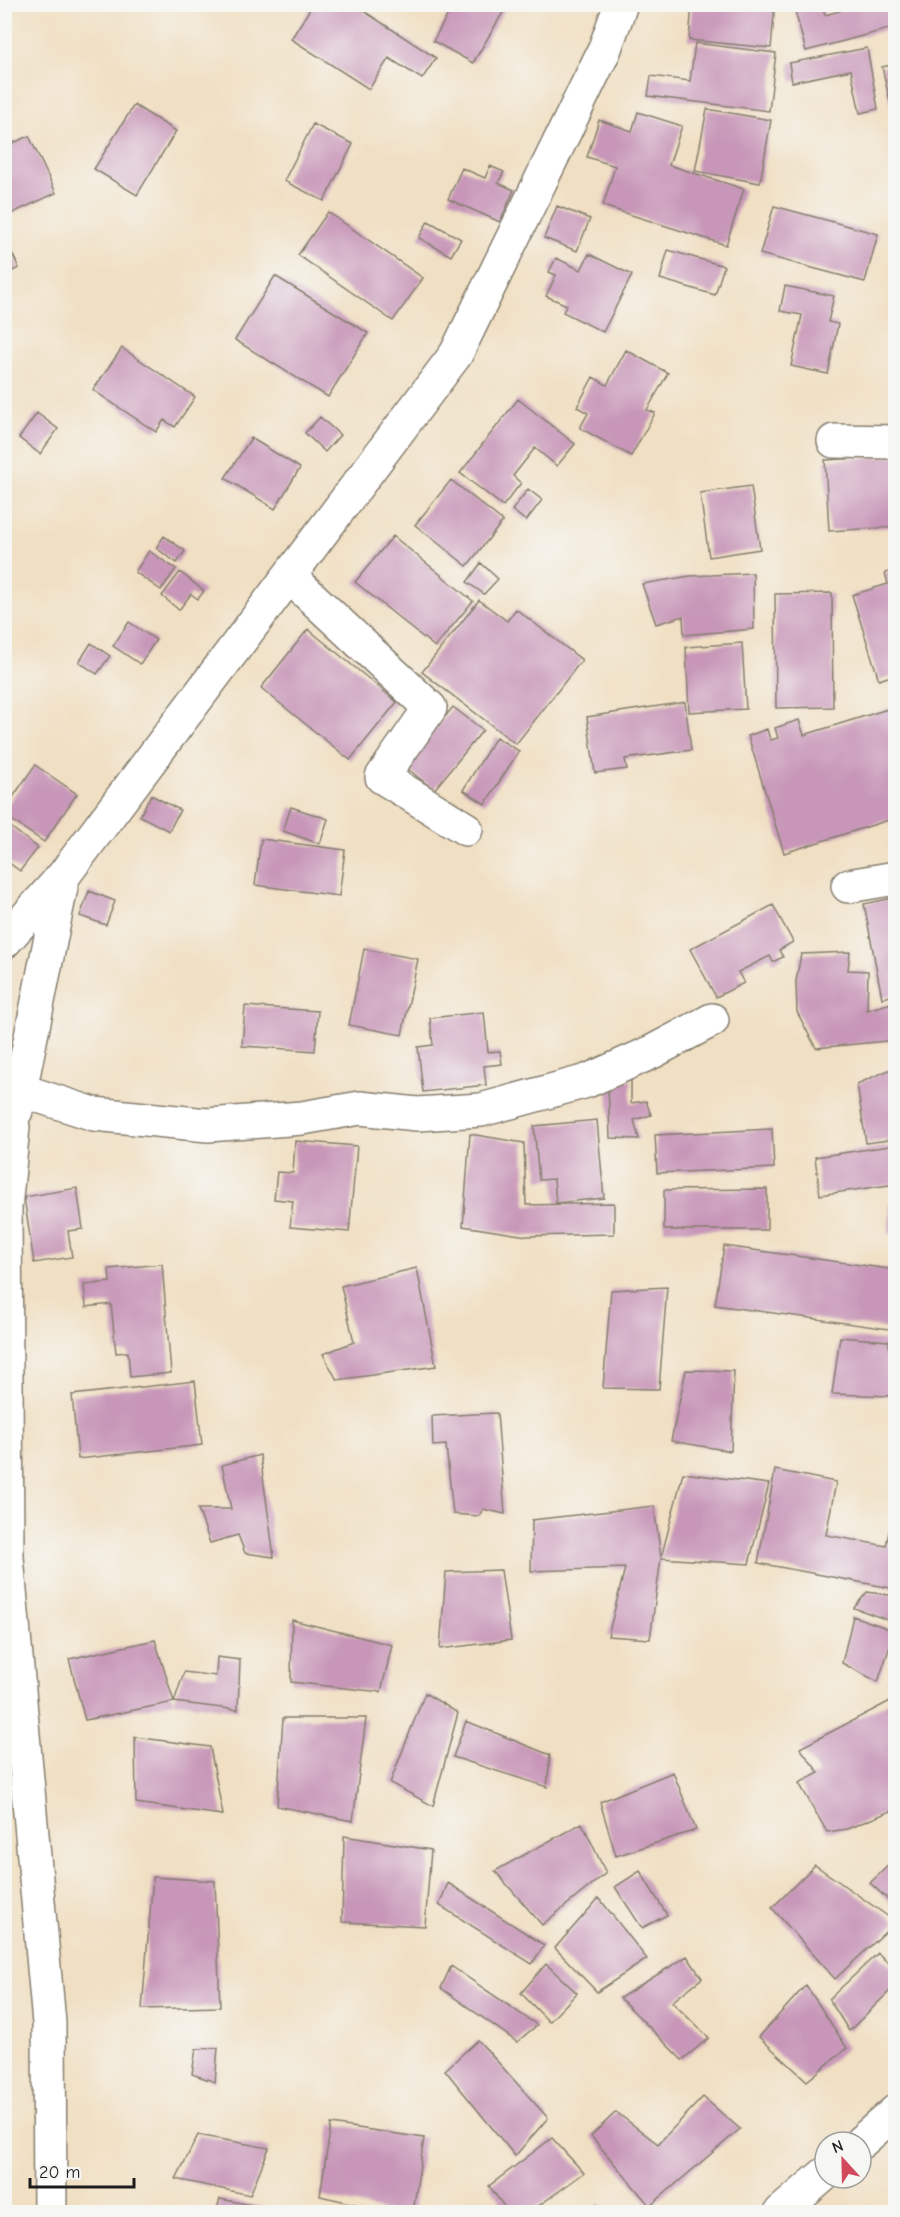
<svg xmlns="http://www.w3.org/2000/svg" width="900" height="2217" font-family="'Comic Neue',sans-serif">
  <rect width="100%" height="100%" fill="#f6f6f2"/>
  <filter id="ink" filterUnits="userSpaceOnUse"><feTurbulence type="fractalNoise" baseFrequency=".0167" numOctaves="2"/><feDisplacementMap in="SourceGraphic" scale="12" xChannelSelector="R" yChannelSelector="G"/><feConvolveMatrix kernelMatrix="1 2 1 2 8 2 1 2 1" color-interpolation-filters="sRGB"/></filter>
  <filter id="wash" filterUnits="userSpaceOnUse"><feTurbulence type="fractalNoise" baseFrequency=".008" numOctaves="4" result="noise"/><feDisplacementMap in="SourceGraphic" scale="24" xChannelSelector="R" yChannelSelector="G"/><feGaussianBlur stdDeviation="1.35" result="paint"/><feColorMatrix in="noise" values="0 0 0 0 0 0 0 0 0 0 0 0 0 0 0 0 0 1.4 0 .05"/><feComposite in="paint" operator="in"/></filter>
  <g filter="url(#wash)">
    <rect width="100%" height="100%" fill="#f0dfc2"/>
    <g id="blocks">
      <path fill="#c796b8" d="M313 4H353L436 58 422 79 389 58 369 89 291 39Z
        M454 4H508L473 63 433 41Z
        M692 4H775L771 48 689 40Z
        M793 4H822L825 15 864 4H892L896 27 806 51Z
        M695 43 776 53 769 111 648 96 651 76 690 81Z
        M867 48 878 109 860 113 851 70 792 82 789 63Z
        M896 64V105L891 106 882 67Z
        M134 105 176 131 137 195 94 169Z
        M707 109 771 120 760 183 695 171Z
        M638 112 682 126 669 165 744 189 726 245 603 206 615 166 587 157 599 120 632 131Z
        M313 124 353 144 324 201 284 181Z
        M29 136 56 193 4 217V147Z
        M490 166 504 172 498 183 514 190 500 222 448 199 462 168 485 178Z
        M557 206 590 219 577 251 544 238Z
        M774 206 878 234 865 282 760 254Z
        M328 212 423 278 393 321 298 255Z
        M428 221 461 239 451 256 419 238Z
        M4 236 19 268 4 275Z
        M668 250 724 266 715 295 660 279Z
        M589 254 632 275 603 332 563 312 567 305 546 296 556 275 549 272 556 258 581 270Z
        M275 276 368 333 328 397 235 340Z
        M785 286 834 296 828 322 838 324 828 374 791 366 802 315 780 311Z
        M122 348 195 397 175 427 164 420 156 432 93 390Z
        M626 350 668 373 647 410 655 413 631 456 580 428 588 413 577 407 593 377 607 385Z
        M518 399 575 444 557 466 535 448 513 476 521 483 503 506 460 473Z
        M37 413 58 429 40 454 19 438Z
        M320 417 340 435 325 452 305 433Z
        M251 438 300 468 275 509 225 478Z
        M896 456V527L829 531 825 460Z
        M451 480 503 521 467 566 415 525Z
        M751 486 760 549 709 557 700 493Z
        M528 489 542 500 526 521 512 510Z
        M164 536 185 551 177 563 156 548Z
        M393 536 473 601 435 647 355 582Z
        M149 551 176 569 161 590 135 572Z
        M481 563 498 579 484 594 467 582Z
        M896 570V689H895L891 676 879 680 852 595 888 584 885 573Z
        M180 572 204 591 198 599 191 594 179 610 162 596Z
        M753 573 754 629 684 635 683 616 656 624 642 584 690 576Z
        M832 593 833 707 776 708 775 594Z
        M479 600 507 621 516 609 582 660 516 744 422 672Z
        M129 622 156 640 140 664 113 646Z
        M308 629 397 702 350 760 261 688Z
        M91 643 110 656 97 674 79 662Z
        M742 643 746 709 689 712 686 647Z
        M685 702 691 750 625 759 627 769 595 773 587 717Z
        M453 707 483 730 434 790 404 766Z
        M891 708 896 722V834H893L889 820 784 853 748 736 767 729 770 740 778 738 775 728 799 720 804 735Z
        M496 737 519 751 485 804 463 790Z
        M35 765 77 794 44 842 4 815V810Z
        M151 795 180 810 169 831 140 816Z
        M291 807 328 819 320 844 283 831Z
        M4 822 38 848 20 871 4 859Z
        M261 839 345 850 339 896 255 885Z
        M89 891 115 901 106 925 80 916Z
        M893 898 896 995 882 998 864 904Z
        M773 905 793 942 779 950 783 957 773 962 770 956 738 972 744 983 716 997 690 949Z
        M364 949 418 959 402 1035 349 1025Z
        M850 952 848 970 868 971 867 1010 895 1002 896 1040 816 1048 797 1012 796 981 801 954Z
        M245 1006 318 1011 315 1051 242 1046Z
        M484 1012 488 1052 500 1051 502 1064 484 1066 486 1085 423 1092 418 1047 433 1045 430 1018Z
        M891 1069 896 1071V1139L866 1143 857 1084Z
        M631 1079V1103L646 1101 651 1115 634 1120 639 1139 610 1138 608 1084Z
        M597 1120 604 1198 556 1203 554 1179 539 1180 534 1126Z
        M772 1129 774 1168 657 1173 655 1135Z
        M470 1134 524 1143 526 1205 614 1203V1234L527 1236 463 1226Z
        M295 1141 357 1146 349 1232 290 1227 293 1201 274 1199 277 1172 293 1173Z
        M896 1145V1184L820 1195 815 1157Z
        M77 1188 83 1229 68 1231 72 1257 34 1263 24 1197Z
        M767 1189V1230H664V1190Z
        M890 1203H896V1235L889 1234Z
        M724 1246 896 1270V1330L715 1305Z
        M162 1264 171 1373 130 1377 128 1352 116 1353 111 1304 86 1307 84 1285 110 1282 109 1269Z
        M417 1268 436 1366 337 1380 323 1354 354 1342 341 1286Z
        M667 1287 659 1389 603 1388 611 1290Z
        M840 1337 889 1341 892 1396 832 1394Z
        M686 1370 734 1371 731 1451 671 1441Z
        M195 1381 202 1445 78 1459 72 1395Z
        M497 1413 505 1514 483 1509 479 1516 453 1514 446 1445 433 1446 432 1416Z
        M260 1455 274 1557 245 1553 238 1535 210 1543 198 1509H231L222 1465Z
        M775 1470 836 1482 826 1535 886 1546 896 1501V1589L758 1563Z
        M683 1473 769 1484 749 1564 661 1558Z
        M654 1506 661 1558 650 1639 608 1636 625 1568 531 1571 532 1520Z
        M501 1570 511 1640 440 1649 446 1572Z
        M867 1592 896 1596V1623L854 1608Z
        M853 1616 895 1631 878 1682 842 1663Z
        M292 1620 392 1645 381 1692 291 1682Z
        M155 1640 174 1702 85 1720 69 1659Z
        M217 1657 240 1660 238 1710 174 1702 184 1672 216 1676Z
        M425 1693 458 1713 433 1806 390 1783Z
        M896 1698V1809L847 1829 827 1832 799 1783 819 1773 800 1748Z
        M283 1718H366L353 1821 277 1806Z
        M466 1721 550 1755 547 1787 453 1757Z
        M135 1737 210 1747 223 1815 136 1803Z
        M673 1772 696 1830 616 1856 600 1802Z
        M582 1823 606 1873 542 1925 495 1871Z
        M344 1836 431 1850 425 1926 342 1922Z
        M896 1858V1907L870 1883Z
        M815 1865 896 1922 835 1979 772 1908Z
        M640 1871 667 1915 642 1928 615 1887Z
        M153 1877 215 1881 220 2007 142 2009Z
        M448 1883 544 1945 532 1964 439 1905Z
        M599 1898 647 1959 597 1992 555 1948Z
        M878 1953 896 1971V1985L849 2031 829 1999Z
        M687 1956 702 1978 672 2002 709 2038 682 2060 620 1998Z
        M546 1964 577 1993 549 2022 521 1993Z
        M451 1966 537 2025 517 2042 441 1988Z
        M806 1985 847 2048 807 2081 759 2037Z
        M478 2040 548 2118 515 2156 445 2070Z
        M218 2048 215 2082 192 2074 196 2049Z
        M703 2097 740 2129 650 2206 591 2136 616 2112 658 2144Z
        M331 2124 424 2138 413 2212H390L320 2196Z
        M198 2135 269 2148 250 2195 176 2179Z
        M552 2138 584 2173 530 2212H508L489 2186Z
        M220 2199 285 2211V2212H216Z
        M597 2204 604 2212H588Z"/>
    </g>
  </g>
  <g filter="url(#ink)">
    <use href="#blocks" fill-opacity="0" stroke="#867e6f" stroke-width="1.5"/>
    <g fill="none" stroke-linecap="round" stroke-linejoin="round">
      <g stroke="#867e6f" stroke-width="36">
        <path id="minor" d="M834 441 896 442
          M289 576 430 708 382 777 466 829
          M848 886 896 878
          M4 942 64 875 456 354 604 51 621 4
          M20 1090 94 1114 208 1125 302 1118 360 1108 417 1114 481 1110 587 1081 652 1052 712 1020
          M4 1099 13 1127 5 1208 7 1557 49 2023 50 2212
          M16 1111 63 877"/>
      </g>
      <g stroke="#867e6f" stroke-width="36">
        <path id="major" d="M861 2142 896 2111
          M781 2212 825 2174"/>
      </g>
      <use href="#minor" stroke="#fff" stroke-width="33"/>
      <use href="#major" stroke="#fff" stroke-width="33"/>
    </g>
  </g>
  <rect width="900" height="2217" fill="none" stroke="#f6f6f2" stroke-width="24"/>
  <g transform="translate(843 2160) rotate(338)"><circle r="28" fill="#f6f6f2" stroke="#9f9f9c" stroke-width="1.5"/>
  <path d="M0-4.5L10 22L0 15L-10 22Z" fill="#d1495b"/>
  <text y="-9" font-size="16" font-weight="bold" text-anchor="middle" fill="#1c1c1c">N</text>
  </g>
  <path d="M30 2178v9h104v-9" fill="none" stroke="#1c1c1c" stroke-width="3"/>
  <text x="39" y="2178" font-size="18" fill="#1c1c1c" stroke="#f6f6f2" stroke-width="4.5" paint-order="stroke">20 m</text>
</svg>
